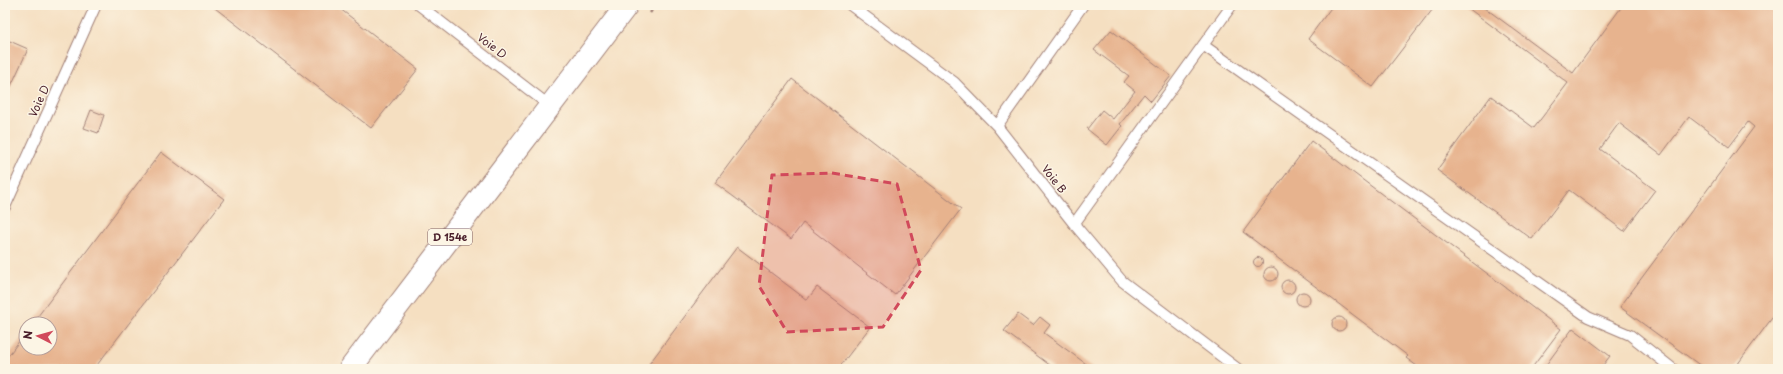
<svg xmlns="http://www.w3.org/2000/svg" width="1783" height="374" font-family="'Playpen Sans',sans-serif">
  <rect width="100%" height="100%" fill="#fcf5e5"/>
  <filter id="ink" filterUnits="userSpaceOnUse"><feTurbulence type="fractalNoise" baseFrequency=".025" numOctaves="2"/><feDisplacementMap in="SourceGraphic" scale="8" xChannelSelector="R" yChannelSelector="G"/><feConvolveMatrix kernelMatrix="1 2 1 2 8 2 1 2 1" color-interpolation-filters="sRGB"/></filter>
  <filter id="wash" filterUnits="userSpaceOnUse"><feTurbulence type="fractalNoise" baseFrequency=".012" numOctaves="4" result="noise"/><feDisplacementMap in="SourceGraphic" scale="16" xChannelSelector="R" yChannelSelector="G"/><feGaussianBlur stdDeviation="0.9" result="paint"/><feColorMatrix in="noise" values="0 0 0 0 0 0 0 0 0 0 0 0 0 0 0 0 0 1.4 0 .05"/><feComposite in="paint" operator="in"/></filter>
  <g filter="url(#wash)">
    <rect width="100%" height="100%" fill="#f5dfc1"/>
    <g id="blocks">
      <path fill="#e7b38e" d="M211 5H335L418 69 371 128Z
        M1333 5H1436L1373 87 1308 39Z
        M1464 5H1481L1573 73 1623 5H1778V310L1734 369H1705L1620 307 1754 127 1748 122 1729 147 1689 117 1661 155 1619 123 1600 149 1655 190 1624 231 1569 190 1532 239 1437 170 1491 96 1534 128 1568 83Z
        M1111 30 1171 76 1151 101 1144 94 1120 124 1122 126 1107 145 1087 129 1102 110 1113 119 1135 91 1124 82 1129 76 1094 50Z
        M5 39 28 49 5 99Z
        M792 79 961 209 895 295 803 223 791 239 715 183Z
        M91 110 104 115 98 133 84 128Z
        M1311 141 1561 329 1531 369H1421L1406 358 1408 356 1243 232Z
        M161 152 224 199 94 369H5V360L26 332V348H50V324H32Z
        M737 247 807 300 817 287 870 327 838 369 646 368Z
        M1253.5 262a4.5 4.5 0 1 1 9 0a4.5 4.5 0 1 1-9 0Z
        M1264 274a7 7 0 1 1 14 0a7 7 0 1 1-14 0Z
        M1281 287a7 7 0 1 1 14 0a7 7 0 1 1-14 0Z
        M1296 299a7 7 0 1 1 14 0a7 7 0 1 1-14 0Z
        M1018 314 1033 325 1040 317 1050 325 1044 333 1093 369H1055L1004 331Z
        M1332 324a7 7 0 1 1 14 0a7 7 0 1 1-14 0Z
        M1573 328 1610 356 1600 369H1543Z"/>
    </g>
  </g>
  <g filter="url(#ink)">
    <use href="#blocks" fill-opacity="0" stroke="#a07f76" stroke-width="1"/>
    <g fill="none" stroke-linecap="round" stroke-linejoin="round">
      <g stroke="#a07f76" stroke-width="12">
        <path id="lane" d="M419 5 550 106
          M850 5 954 82 997 126 1074 224 1122 281 1238 369
          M1203 45 1588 317 1630 335 1673 369
          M997 126 1083 5
          M5 207 96 5
          M1074 224 1232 5"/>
      </g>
      <g stroke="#a07f76" stroke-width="24">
        <path id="primary" d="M350 369 627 5"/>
      </g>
      <path stroke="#a07f76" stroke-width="2.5" stroke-dasharray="3 3" stroke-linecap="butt" d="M650 13 656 5"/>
      <use href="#lane" stroke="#fff" stroke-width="10"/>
      <use href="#primary" stroke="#fff" stroke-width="22"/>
    </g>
  </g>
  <path fill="#d1495b" fill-opacity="0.2" stroke="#d1495b" stroke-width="3" stroke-dasharray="8 5" stroke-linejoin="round" d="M832 173 897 184 921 270 883 327 787 332 759 286 772 175Z"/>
  <g text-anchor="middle" stroke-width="3" stroke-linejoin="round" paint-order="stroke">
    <rect fill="#fcf5e5" stroke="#7f5f63" stroke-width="1" x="428" y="229" width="44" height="16" rx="3"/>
    <g font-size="10" font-weight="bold" fill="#4a1f2b">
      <text x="450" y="241">D 154e</text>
    </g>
    <g font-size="11" fill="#4a1f2b" stroke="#fcf5e5">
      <text transform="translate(492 46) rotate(37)" y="4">Voie D</text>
      <text transform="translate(39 101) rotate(-66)" y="4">Voie D</text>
      <text transform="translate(1054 179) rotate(52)" y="4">Voie B</text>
    </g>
  </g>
  <rect width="1783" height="374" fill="none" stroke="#fcf5e5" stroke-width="20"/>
  <g transform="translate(38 336) rotate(276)"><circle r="19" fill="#fcf5e5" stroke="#b59f9b"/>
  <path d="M0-3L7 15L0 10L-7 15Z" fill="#d1495b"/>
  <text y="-6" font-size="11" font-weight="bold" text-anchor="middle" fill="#4a1f2b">N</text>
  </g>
</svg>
